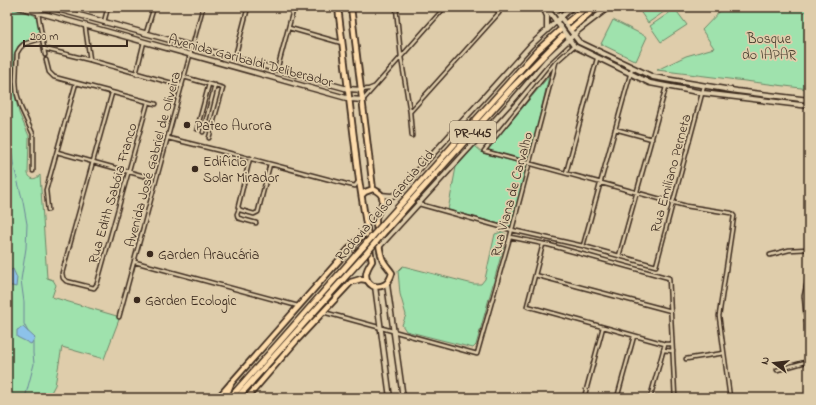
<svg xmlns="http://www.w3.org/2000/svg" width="816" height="405" font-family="'Indie Flower',sans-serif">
  <rect width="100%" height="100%" fill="#dfcdab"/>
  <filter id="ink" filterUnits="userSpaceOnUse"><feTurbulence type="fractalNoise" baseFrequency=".025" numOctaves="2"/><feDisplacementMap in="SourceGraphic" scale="8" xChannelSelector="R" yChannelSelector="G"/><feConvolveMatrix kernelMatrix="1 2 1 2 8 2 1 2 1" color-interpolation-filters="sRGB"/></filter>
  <g filter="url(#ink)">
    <path fill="#9fe2ad" stroke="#6d8666" d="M7 7 34 15C39 20 40 31 38 38L21 43 18 46 14 55 13 79 15 96 19 113 29 136 28 174C31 180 35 180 40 175L47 278 53 280 56 285 52 297 120 317 104 359 62 347 55 385 48 398H7Z
      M637 7H671L648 23Z
      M724 7H809V89L657 70 686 56 714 48 702 30Z
      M675 9 687 25 661 42 650 26Z
      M613 20 647 37 636 61 601 44Z
      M549 76 529 162 487 150Z
      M475 146 483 153 528 165 511 227 448 210 456 167Z
      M502 232 506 234 502 252 476 345 473 348 406 331 402 325 406 315 400 294 398 271 403 266 473 284H481L485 279 495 234Z"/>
    <path fill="#8dc2ea" stroke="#6c8598" d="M13 269 17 278 16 287 8 285 7 276 9 271Z
      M23 327 35 338 31 344 17 337V330Z"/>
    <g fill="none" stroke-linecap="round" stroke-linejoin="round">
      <path stroke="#6c8598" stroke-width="1" d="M7 117 13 163 23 202 27 224 26 248 21 280 24 302V324L28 332
        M25 398 34 364 33 353V342"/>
      <g stroke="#3b2a1e" stroke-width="5.5">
        <path id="street" d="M37 7 45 55
          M396 7 401 57 410 112 412 136
          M104 22 108 7
          M85 25 90 60
          M289 28 342 43
          M146 33 154 7
          M45 49 90 60 182 86
          M235 57 248 7
          M46 60 49 72 54 77 156 104
          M556 62 484 151 686 206 731 213 734 216 719 316 730 398
          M277 70 294 7
          M136 74 144 42
          M184 77 223 88 209 138
          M362 90 369 89 374 87
          M112 93 62 273 63 278 66 281 94 288 97 284 148 102
          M363 100 445 7
          M410 112 499 13 495 7
          M197 129 209 84
          M615 129 652 139
          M203 132 215 85
          M168 138 229 153 346 184 355 186 358 182
          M57 152 144 176
          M250 158 238 207 240 210 254 214 258 212 270 164
          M33 171V134L21 108 17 94 16 81 17 53 20 48 24 44 43 38
          M566 173 597 59
          M419 204 512 230 583 246 656 266 704 86
          M239 209 237 214 238 218 256 223
          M48 210 46 190 76 83
          M510 237 549 245 669 278 675 398
          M543 244 527 306 665 344H672
          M583 246 632 68
          M770 255 789 250 809 249
          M619 256 666 87
          M135 262 298 306
          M809 273 804 296 809 350
          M535 275 671 311
          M323 312 477 354 510 237 556 62 574 46
          M119 317 203 7
          M663 350 673 351
          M686 359 724 353
          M777 370 809 361
          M584 398 603 327
          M617 398 634 336
          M650 398 665 344"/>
      </g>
      <g stroke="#3b2a1e" stroke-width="7">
        <path id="secondary" d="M19 7 350 99 363 100
          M50 7 348 89 362 90
          M543 7 547 16V30
          M546 7 574 46 650 83 703 93 809 106
          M553 7 579 42 653 77 737 91 809 100
          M559 7 570 9
          M381 195 391 196 396 195 531 45 572 7
          M380 246 513 100 546 61 579 30 609 7
          M387 284 403 398
          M375 286 390 398"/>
      </g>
      <g stroke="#3b2a1e" stroke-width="8">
        <path id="primary" d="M338 7 359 180 372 261C366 270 362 279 373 286 383 288 389 284 392 273 389 268 384 264 382 258 380 252 375 224 376 218 377 210 385 206 382 197 381 193 377 191 373 189L365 192 362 195
          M351 7 373 189
          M218 398 349 249 367 231
          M247 398 296 341 351 282 361 279 367 280"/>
      </g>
      <g stroke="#3b2a1e" stroke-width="8">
        <path id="highway" d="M568 22 586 7
          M572 28 596 7
          M385 222 537 51 559 31
          M385 231 512 88 563 36
          M225 398 231 383
          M230 398 363 247
          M237 398 365 255"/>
      </g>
      <use href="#street" stroke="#dfcdab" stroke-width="2.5"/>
      <use href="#secondary" stroke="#dfcdab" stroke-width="4"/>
      <use href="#primary" stroke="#fddcac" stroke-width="4.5"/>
      <use href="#highway" stroke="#fddcac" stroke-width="5"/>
      <g stroke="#3b2a1e" stroke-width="8" stroke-linecap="butt">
        <path id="highway-bridge" d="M363 247 385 222
          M365 255 385 231"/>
      </g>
      <use href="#highway-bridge" stroke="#fddcac" stroke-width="5"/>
    </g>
  </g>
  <g fill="#3b2a1e" stroke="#dfcdab" stroke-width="1.5">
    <circle cx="187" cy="125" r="4"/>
    <circle cx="195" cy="169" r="4"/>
    <circle cx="150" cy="254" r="4"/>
    <circle cx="137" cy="300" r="4"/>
  </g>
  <g text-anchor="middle" stroke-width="3.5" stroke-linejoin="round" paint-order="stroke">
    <rect fill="#dfcdab" stroke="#6c5b48" stroke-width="1" x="450" y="121" width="46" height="22" rx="3"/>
    <g font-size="13" font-weight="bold" fill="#3b2a1e">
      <text x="473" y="137">PR-445</text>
    </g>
    <g font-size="14" fill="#453c2c" stroke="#dfcdab">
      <text x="769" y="43">Bosque<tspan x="769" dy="16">do IAPAR</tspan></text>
    </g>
    <g font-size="14" fill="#3b2a1e" stroke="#dfcdab">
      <text transform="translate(251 60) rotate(15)" y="5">Avenida Garibaldi Deliberador</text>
      <text transform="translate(152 159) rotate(-75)" y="5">Avenida José Gabriel de Oliveira</text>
      <text transform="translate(670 173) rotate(-75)" y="5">Rua Emiliano Perneta</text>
      <text transform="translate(112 193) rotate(-74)" y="5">Rua Edith Sabóia Franco</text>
      <text transform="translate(511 194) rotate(-75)" y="5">Rua Viana de Carvalho</text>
      <text transform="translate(384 205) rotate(-49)" y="5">Rodovia Celso Garcia Cid</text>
    </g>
    <g font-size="14" fill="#3b2a1e" stroke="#dfcdab" text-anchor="start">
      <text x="195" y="130">Pateo Aurora</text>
      <text x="203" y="166">Edifício<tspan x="203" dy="16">Solar Mirador</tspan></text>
      <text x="158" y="259">Garden Araucária</text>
      <text x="145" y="305">Garden Ecologic</text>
    </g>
  </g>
  <rect width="816" height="405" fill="none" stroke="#dfcdab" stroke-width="24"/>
  <rect x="12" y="12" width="792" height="381" fill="none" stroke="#3b2a1e" stroke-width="1.5" filter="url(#ink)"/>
  <g transform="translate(774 363) rotate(285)" stroke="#dfcdab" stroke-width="3" paint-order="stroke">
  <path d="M0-3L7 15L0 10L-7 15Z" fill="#3b2a1e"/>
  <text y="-6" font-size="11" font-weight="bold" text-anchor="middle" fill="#3b2a1e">N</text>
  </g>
  <path d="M24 40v6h103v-6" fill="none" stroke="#3b2a1e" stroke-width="2"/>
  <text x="30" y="40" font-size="12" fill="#3b2a1e" stroke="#dfcdab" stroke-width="3" paint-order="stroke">200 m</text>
</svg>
